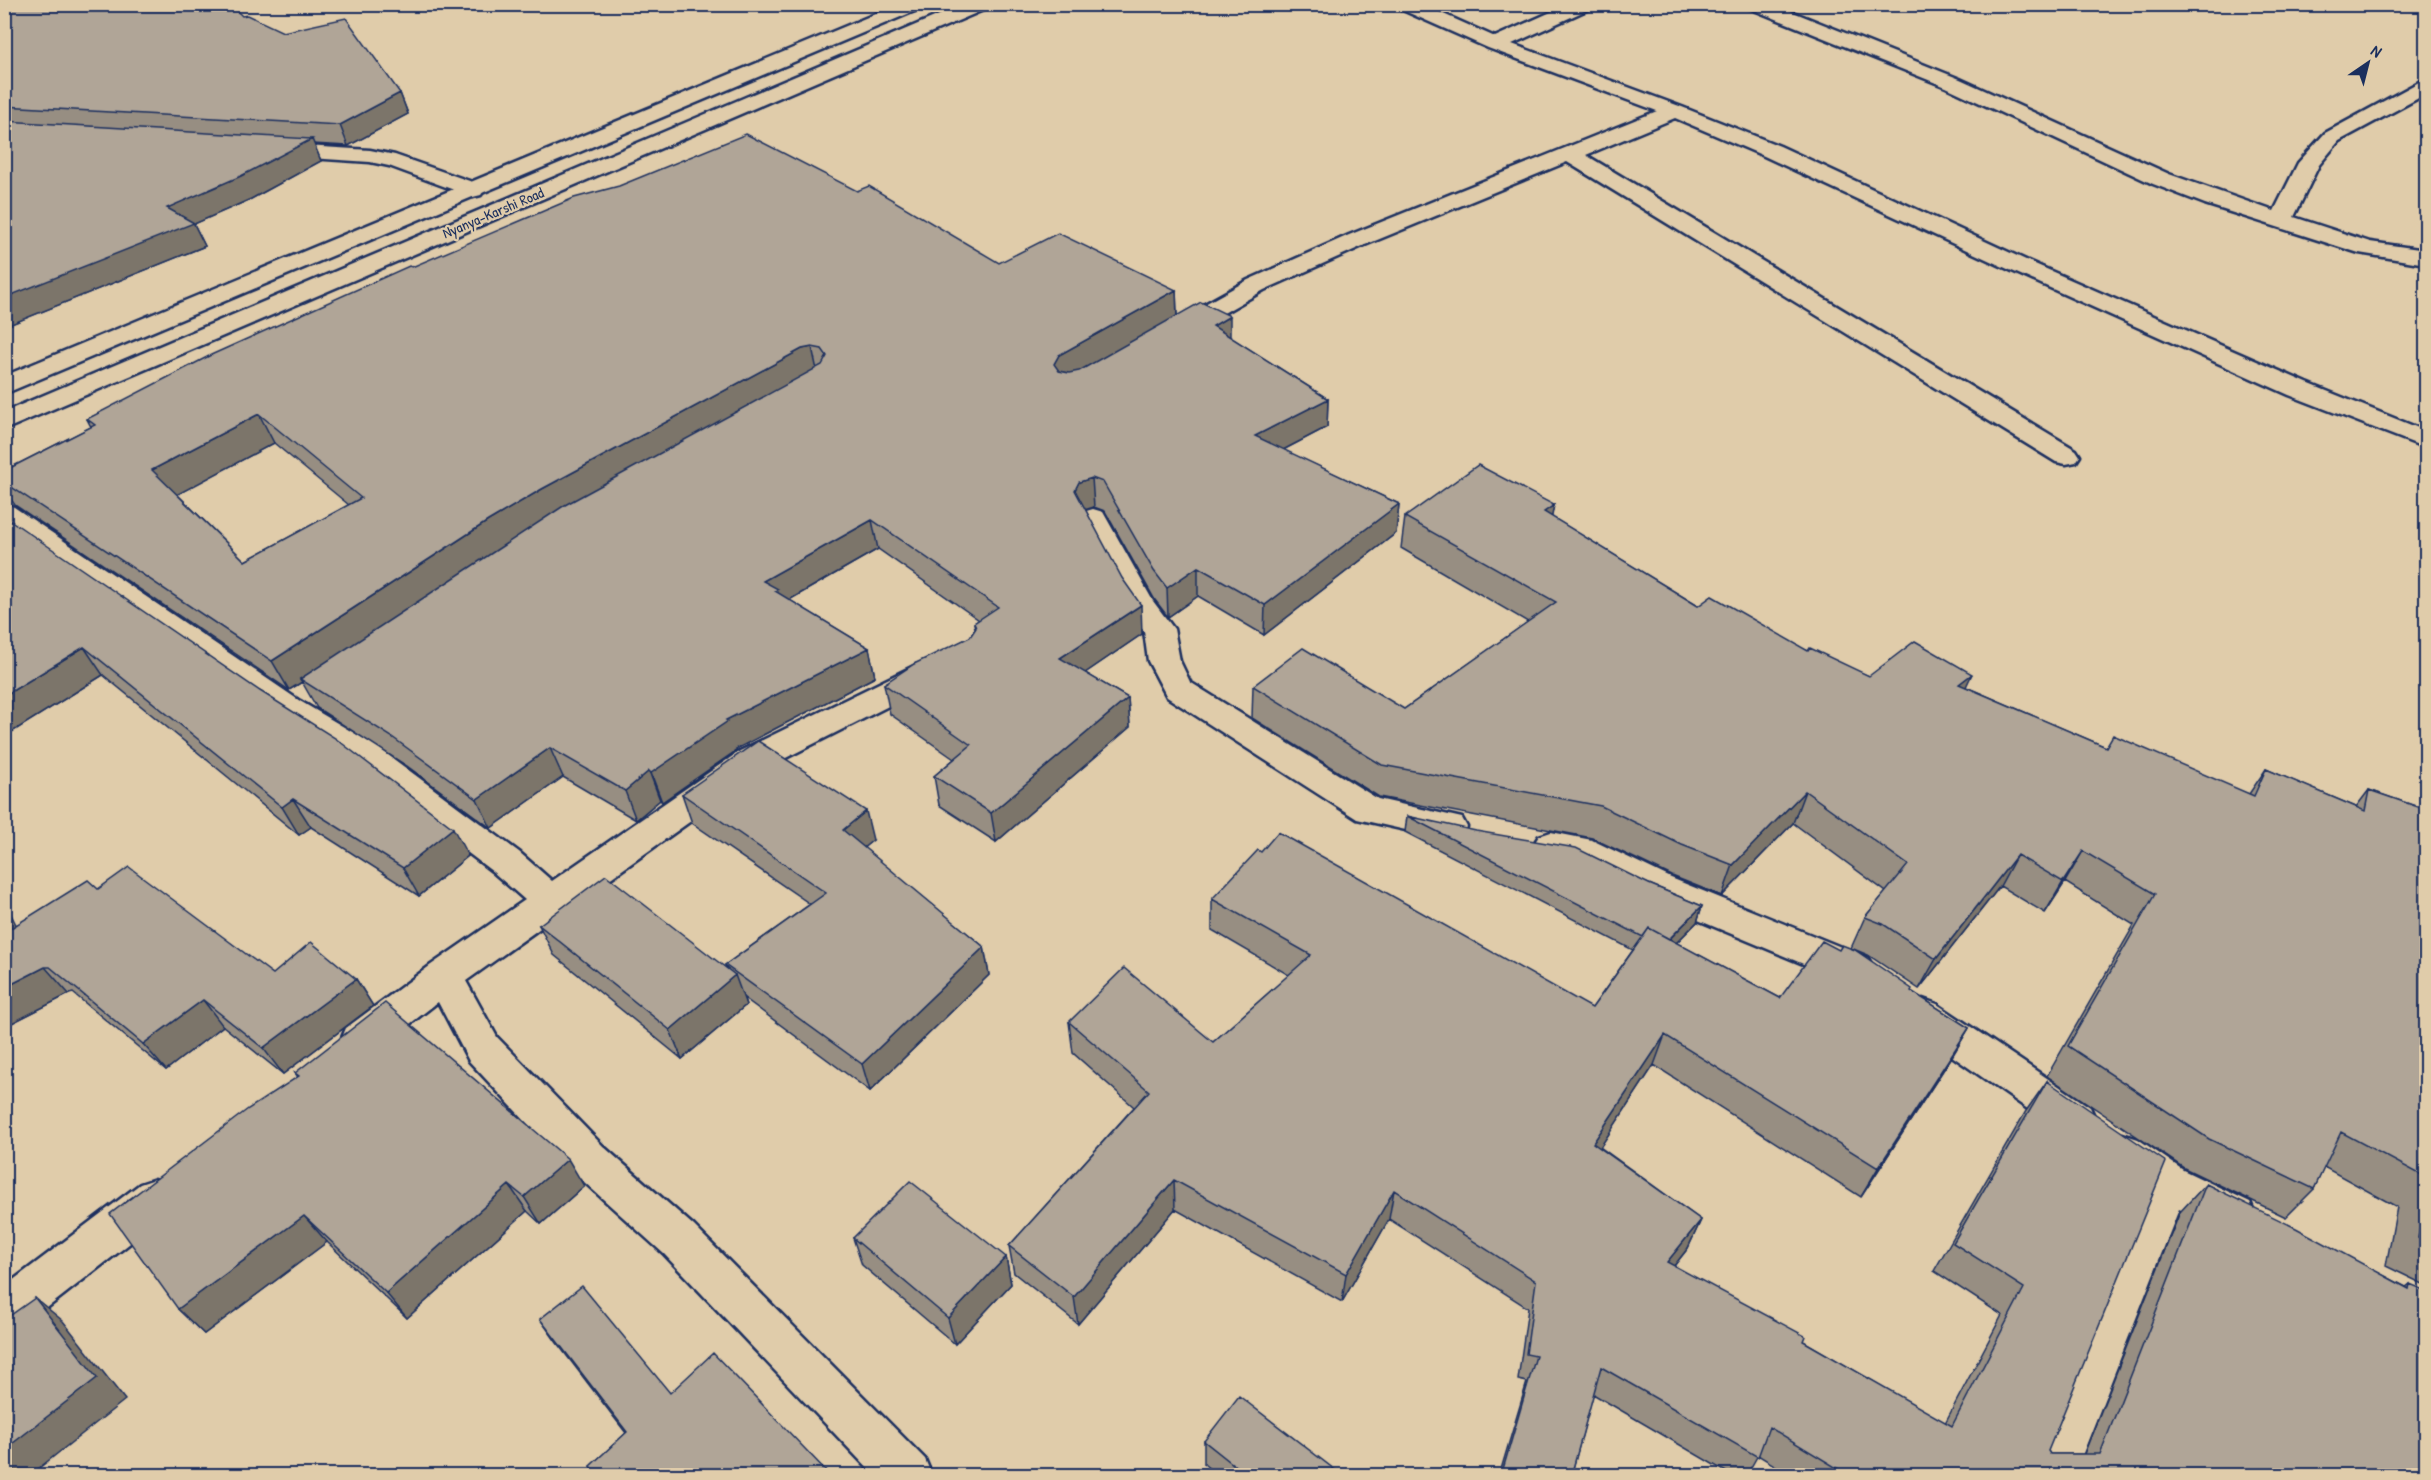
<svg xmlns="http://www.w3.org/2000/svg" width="2431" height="1480" font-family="'Patrick Hand',sans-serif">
  <rect width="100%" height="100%" fill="#e0ccaa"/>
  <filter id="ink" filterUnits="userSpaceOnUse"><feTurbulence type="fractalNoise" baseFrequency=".0167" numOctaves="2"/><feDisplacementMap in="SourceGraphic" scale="12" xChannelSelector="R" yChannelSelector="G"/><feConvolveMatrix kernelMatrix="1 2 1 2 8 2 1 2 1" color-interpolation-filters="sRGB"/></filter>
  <g filter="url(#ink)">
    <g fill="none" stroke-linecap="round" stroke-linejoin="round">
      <g stroke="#1b2f5e" stroke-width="5">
        <path id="minor" d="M1395 4H1421L1495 37 1569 4H1594L1591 8 1512 44 1682 107 1780 146 2028 261 2307 383 2426 431V448L2289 395 2012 271 1764 156 1675 118 1586 155 2076 450 2080 456 2076 462 2066 464 2056 462 1567 162 1365 245 1264 290 1185 335 1176 337 1167 335 1164 330 1167 325 1248 280 1349 235 1657 111 1488 48 1398 8Z
          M1746 4H1773L1960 79 2169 174 2274 211 2298 163 2325 133 2419 82 2426 80V94L2339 141 2319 165 2294 217 2370 242 2426 250V264L2359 253 2205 204 2153 184 1946 87 1749 8Z
          M273 144 370 150 395 155 481 185 484 190 481 195 473 197 389 166 370 162 265 155 262 150 265 145Z
          M4 504 14 507 300 701 376 746 519 852 552 881 740 751 916 665 927 662 938 665 943 673 938 681 764 769 466 981 497 1037 603 1146 694 1226 925 1459 932 1476H875L664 1254 573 1172 469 1061 438 1002 374 1052 360 1057 346 1052 341 1040 346 1028 431 965 525 900 493 872 352 764 278 717 4 527Z
          M1093 509 1103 512 1153 601 1174 629 1180 661 1190 682 1378 799 1462 818 1467 827 1462 836 1450 840 1357 819 1167 697 1148 661 1144 631 1126 606 1079 518 1083 512Z
          M1551 832 1592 840 1671 878 1868 958 1874 969 1868 980 1855 984 1842 980 1645 898 1573 862 1539 854 1533 845 1539 836Z
          M1923 999 1937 1004 2090 1107 2096 1120 2090 1133 2076 1138 2062 1133 1909 1026 1904 1015 1909 1004Z
          M2123 1134 2138 1139 2183 1170 2250 1202 2256 1216 2250 1230 2235 1236 2179 1209 2074 1476H2026L2144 1190 2108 1165 2102 1152 2108 1139Z
          M155 1179 170 1184 176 1198 170 1212 20 1329 4 1335V1287L140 1184Z"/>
      </g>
      <g stroke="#1b2f5e" stroke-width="5">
        <path id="primary" d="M899 4H925L922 8 4 394V376Z
          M965 4H991L988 8 4 430V412Z"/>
      </g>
      <use href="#minor" fill="#e0ccaa" fill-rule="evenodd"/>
      <use href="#primary" fill="#e0ccaa" fill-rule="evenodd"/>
    </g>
    <path fill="#978e82" stroke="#1b2f5e" stroke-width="1.5" fill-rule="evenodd" d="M4 4 242 16 400 93 408 114 348 146 314 144 321 161 251 199 194 224 205 246 4 327Z
      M999 263 1176 290 1177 315 1230 337 1328 399 1327 427 1283 450 1399 504 1396 533 1264 635 1198 596 1168 617 1155 600 1105 511 1094 507 1085 509 1142 634 1085 673 1128 698 1130 727 996 842 939 805 934 776 954 759 890 714 884 684 970 637 975 629 974 623 979 620 878 549 789 600 869 648 875 677 736 749 737 750 662 802 660 800 636 820 563 777 491 828 407 766 317 708 302 682 289 690 15 505 4 490V471L91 427 87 419 412 267ZM274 443 349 505 245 561 177 494Z
      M1554 505 1551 517 1698 606 1869 676 1966 687 2106 747 2249 794 2266 769 2356 807 2369 790 2427 810V1286L2386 1266 2397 1207 2324 1167 2314 1189 2286 1217 2184 1168 2047 1076 2134 925 2065 882 2045 913 2000 886 1919 989 1868 955 1851 948 1865 917 1886 892 1793 823 1722 896 1672 876 1592 838 1379 797 1252 718 1253 686 1404 709 1528 622 1401 548 1405 517Z
      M4 516 468 856 419 896 311 827 299 835 103 675 4 737Z
      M682 794 873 840 863 848 984 947 989 975 870 1091 744 998 746 1005 682 1059 554 955 539 925 727 969 725 965 810 904 692 823Z
      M1407 816 1649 884 1702 906 1697 922 1676 943 1780 998 1911 991 1969 1028 1951 1058 1861 1197 1654 1065 1600 1147 1701 1220 1688 1248 1674 1266 1945 1423 2002 1315 1934 1271 2026 1111 2047 1081 2048 1451 2050 1454H2084L2180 1212 2206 1184 2406 1287 2410 1284 2427 1476H1792L1758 1455 1746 1476H1733L1593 1394 1571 1476H1499L1527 1382 1518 1380 1528 1308 1389 1219 1342 1302 1175 1209 1078 1324 1014 1273 1009 1246 1134 1107 1073 1053 1069 1022 1213 1042 1289 975 1212 930V899L1592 1008 1633 950 1405 832Z
      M98 889 273 974 356 979 373 1006 283 1074 223 1026 166 1070 73 993 69 994 4 1027 16 925Z
      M295 1073 584 1186 541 1224 527 1211 407 1318 327 1242 204 1334 178 1309 298 1077Z
      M853 1238 1006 1257 1011 1284 955 1344 862 1265Z
      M540 1319 670 1393 831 1476H597L590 1466 626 1433 557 1343Z
      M1204 1441 1343 1476H1218L1204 1464Z"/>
    <path fill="#7b746a" stroke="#1b2f5e" stroke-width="1.5" d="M400 93 408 114 348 146 340 125Z
      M312 139 321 161 251 199 194 224 205 246 4 327V298L167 208Z
      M1176 290 1177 318 1056 392 1054 364 1059 355Z
      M1230 316V344L1213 326Z
      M812 347 818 375 300 679 302 682 289 690 272 661 488 521 542 489 802 349Z
      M1328 399 1327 427 1254 465 1255 436Z
      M259 414 274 443 169 499 152 470Z
      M1092 478 1094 507 1081 511 1075 490 1079 482Z
      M1399 504 1396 533 1264 635 1265 605Z
      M1554 505 1548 537 1544 512Z
      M872 520 878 549 782 604 763 581Z
      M1198 567V596L1168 617 1167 588Z
      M1141 605 1142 634 1063 688 1060 658Z
      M84 647 103 675 4 737V696Z
      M869 648 875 677 736 749 737 750 662 802 651 773 726 720Z
      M1972 674 1957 706 1959 684Z
      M1128 698 1130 727 996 842 991 813Z
      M550 748 563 777 491 828 477 799Z
      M649 771 660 800 636 820 625 791Z
      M1805 791 1793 823 1722 896 1733 865Z
      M293 799 311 827 299 835 282 807Z
      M866 811 873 840 850 859 843 830Z
      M453 828 468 856 419 896 403 868Z
      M2083 851 2065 882 2045 913 2063 882Z
      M2017 855 2000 886 1919 989 1936 959Z
      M4 900 32 957 8 930 4 923Z
      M1702 906 1697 922 1657 962 1662 947Z
      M984 947 989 975 870 1091 862 1064Z
      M45 967 69 994 4 1027V988Z
      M735 975 746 1005 682 1059 670 1030Z
      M356 979 373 1006 283 1074 263 1048Z
      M203 1000 223 1026 166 1070 143 1044Z
      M1969 1028 1951 1058 1861 1197 1878 1168Z
      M1665 1035 1654 1065 1584 1172 1593 1143Z
      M568 1159 584 1186 541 1224 524 1197Z
      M1174 1180 1175 1209 1078 1324 1074 1297Z
      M509 1185 527 1211 407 1318 386 1293Z
      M1394 1190 1389 1219 1342 1302 1346 1274Z
      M304 1216 327 1242 204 1334 178 1309Z
      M1701 1220 1688 1248 1655 1290 1667 1262Z
      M1006 1257 1011 1284 955 1344 948 1318Z
      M35 1298 63 1321 125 1400 29 1476H4V1450Z"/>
    <path fill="#b0a597" stroke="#1b2f5e" stroke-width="1.5" fill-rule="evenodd" d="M4 4H230L242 16 247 15 283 32 346 18 400 93 340 125 4 106Z
      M4 121 312 139 241 176 167 208 194 223 4 298Z
      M746 134 857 191 869 186 999 263 1058 233 1176 290 1059 355 1054 364 1059 371 1069 373 1079 371 1201 302 1230 316 1213 326 1328 399 1255 436 1399 504 1265 605 1198 567 1167 588 1154 571 1103 482 1092 478 1079 482 1075 490 1122 578 1141 605 1060 658 1128 698 991 813 934 776 971 745 884 684 914 664 970 637 976 628 974 623 998 607 872 520 763 581 778 589 775 591 869 648 726 720 728 721 651 773 649 771 625 791 550 748 477 799 392 737 300 679 565 505 822 365 827 356 822 349 812 347 802 349 542 489 488 521 272 661 4 482V471L95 425 87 419 211 355 409 266 412 267 574 198 619 186ZM259 414 361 498 245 561 152 470Z
      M1478 465 1554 505 1544 512 1698 606 1712 596 1808 651 1810 648 1869 676 1915 641 1972 674 1959 684 2106 747 2113 735 2254 796 2266 769 2365 811 2369 790 2427 810V1178L2341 1132 2314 1189 2209 1139 2068 1046 2155 894 2083 851 2063 882 2017 855 1936 959 1883 924 1865 917 1908 865 1805 791 1733 865 1682 845 1601 806 1382 765 1253 686 1303 648 1404 709 1556 602 1405 517Z
      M4 516 260 691 335 738 453 828 403 868 293 799 282 807 84 647 4 696Z
      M758 741 866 811 843 830 984 947 862 1064 725 965 826 893 682 794Z
      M1407 816 1476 831 1576 848 1649 884 1702 906 1669 939 1649 928 1643 937Z
      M1278 832 1592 1008 1649 928 1780 998 1822 941 1839 950 1842 945 1855 950 1912 989 1911 991 1969 1028 1878 1168 1665 1035 1593 1143 1701 1220 1667 1262 1805 1336 1803 1341 1952 1426 2024 1288 1953 1243 2047 1081 2166 1162 2048 1451 2050 1454H2100L2206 1184 2296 1228 2409 1289 2410 1284 2427 1291V1476H1850L1769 1427 1758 1457 1601 1367 1571 1476H1501L1536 1356 1526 1354 1536 1281 1394 1190 1346 1274 1174 1180 1074 1297 1009 1246 1149 1091 1069 1022 1124 968 1213 1042 1311 955 1212 899 1258 850 1261 852Z
      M129 867 273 974 311 942 356 979 263 1048 203 1000 143 1044 50 967H45L4 988V923L8 930 88 880 98 889Z
      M606 875 735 975 670 1030 539 925Z
      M385 1003 568 1159 524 1197 509 1185 386 1293 304 1216 178 1309 110 1214 248 1109 299 1076 295 1073Z
      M910 1181 1006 1257 948 1318 853 1238Z
      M2427 1187V1242L2418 1238Z
      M582 1286 670 1393 713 1353 831 1476H598L590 1466 627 1432 540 1319Z
      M35 1298 97 1378 4 1450V1320Z
      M1239 1396 1343 1476H1248L1204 1441Z"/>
  </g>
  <g text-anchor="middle" stroke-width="4.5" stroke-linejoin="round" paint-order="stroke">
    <g font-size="15" fill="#1b2f5e" stroke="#e0ccaa">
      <text transform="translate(493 213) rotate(-23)" y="5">Nyanya-Karshi Road</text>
    </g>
  </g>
  <rect width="2431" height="1480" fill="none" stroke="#e0ccaa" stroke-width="24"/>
  <rect x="12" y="12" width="2407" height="1456" fill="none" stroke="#1b2f5e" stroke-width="2" filter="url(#ink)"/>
  <g transform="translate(2368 63) rotate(35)" stroke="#e0ccaa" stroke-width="4.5" paint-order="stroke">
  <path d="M0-4.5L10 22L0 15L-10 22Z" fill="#1b2f5e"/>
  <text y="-9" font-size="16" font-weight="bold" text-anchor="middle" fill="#1b2f5e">N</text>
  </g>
</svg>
